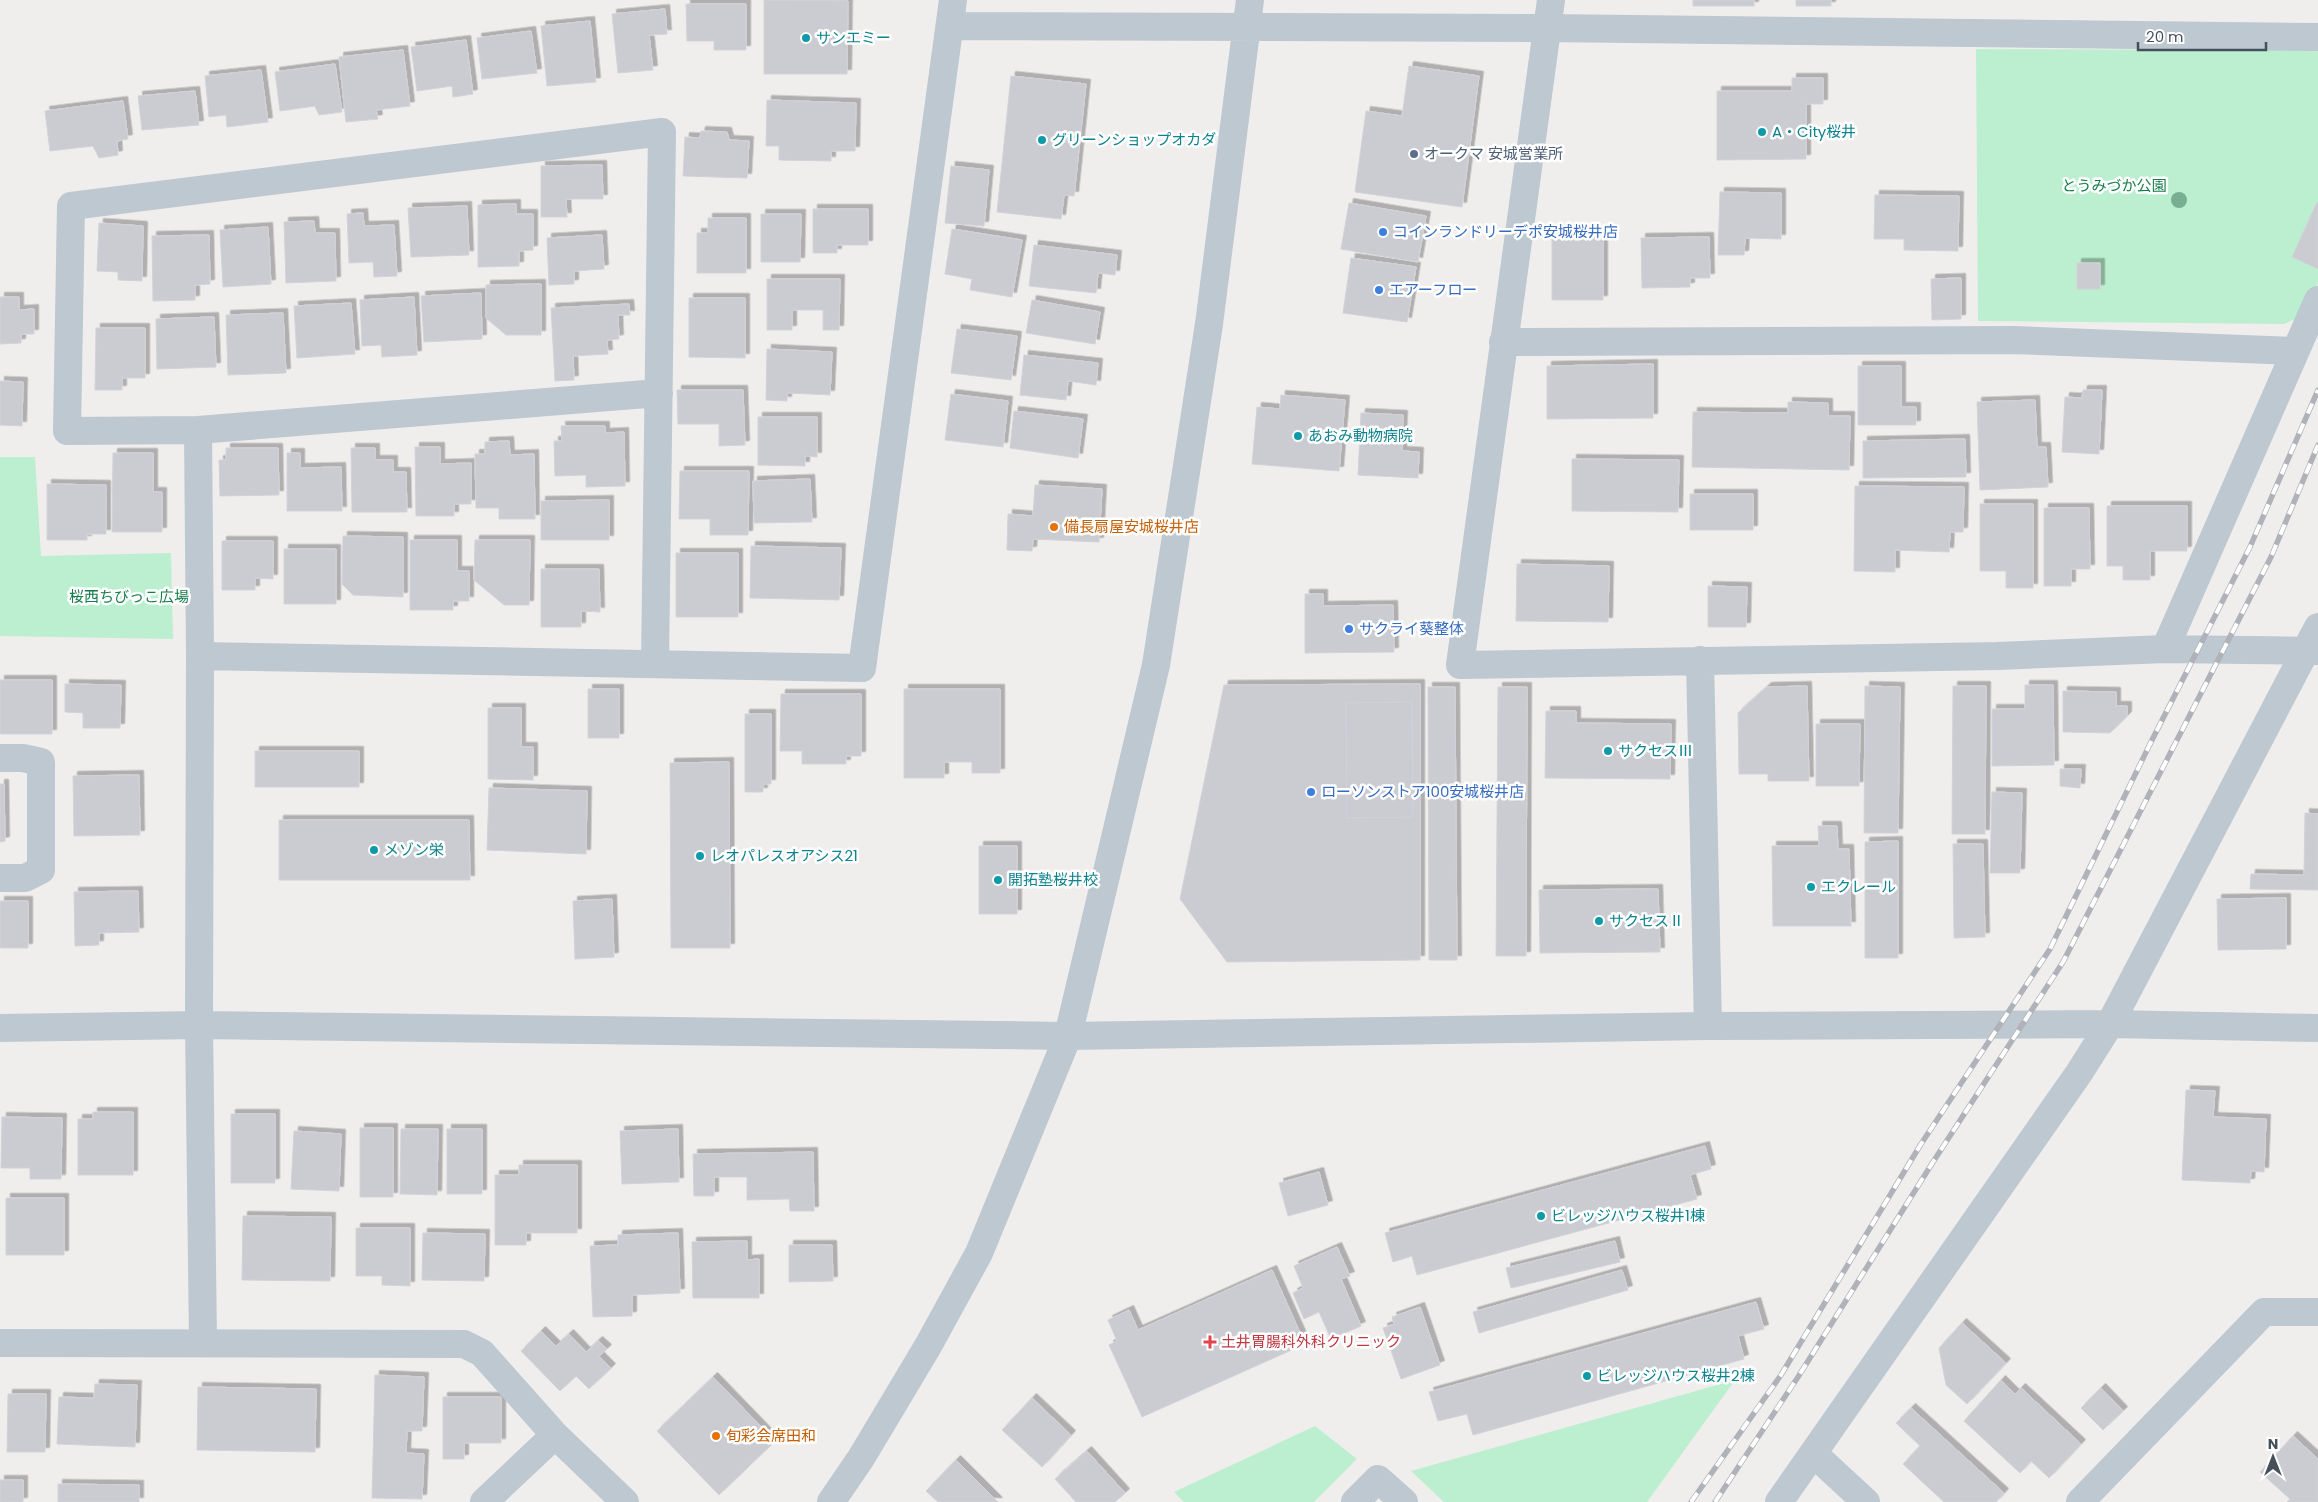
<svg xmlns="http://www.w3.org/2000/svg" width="2318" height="1502" viewBox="0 0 2318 1502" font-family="Poppins,'Noto Sans JP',sans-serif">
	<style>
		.green { fill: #bbefcf }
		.building { fill: #caccd2; stroke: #d1d3d9; filter: url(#shadow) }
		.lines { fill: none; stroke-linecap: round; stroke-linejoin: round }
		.minor { stroke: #bdc8d0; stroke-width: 28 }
		.rail-casing { stroke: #afb2b8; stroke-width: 5.5 }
		.rail { stroke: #fff; stroke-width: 4; stroke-dasharray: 11; stroke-linecap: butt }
		.tree { fill: #78af93 }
		.culture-dot { fill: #0f9aa8; stroke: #fff; stroke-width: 2 }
		.service-dot { fill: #5c6f8a; stroke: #fff; stroke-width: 2 }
		.shop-dot { fill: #3f7fe0; stroke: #fff; stroke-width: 2 }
		.food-dot { fill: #e8710a; stroke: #fff; stroke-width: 2 }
		.health-dot { fill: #e0444e; stroke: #fff; stroke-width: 2 }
		.labels { text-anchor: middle; stroke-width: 5; stroke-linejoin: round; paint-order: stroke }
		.culture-label { font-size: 15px; fill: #0d838f; stroke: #fff; text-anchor: start }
		.service-label { font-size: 15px; fill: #4e5e75; stroke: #fff; text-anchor: start }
		.park-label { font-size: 15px; fill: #167c4a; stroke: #fff }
		.shop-label { font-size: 15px; fill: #366cbe; stroke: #fff; text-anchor: start }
		.food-label { font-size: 15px; fill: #c56008; stroke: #fff; text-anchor: start }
		.health-label { font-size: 15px; fill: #be3a42; stroke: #fff; text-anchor: start }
	</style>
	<defs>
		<filter id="shadow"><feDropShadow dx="4.5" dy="-4.5" stdDeviation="0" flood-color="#0004"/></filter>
	</defs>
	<rect width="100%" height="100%" fill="#f0eded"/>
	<path class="green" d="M1976,49L2318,50V283L2304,315L2284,324L1978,321Z
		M0,457H35L41,556L171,553L173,639L0,636Z
		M1735,1380L1647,1502H1444L1411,1471Z
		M1315,1426L1357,1459L1314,1502H1184L1174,1492Z"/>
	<path class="building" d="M764,0L848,1L847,74H764Z
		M1693,0H1754V6H1693Z
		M1796,0H1831V6H1796Z
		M686,4H746V50H714V41H687Z
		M665,9L667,34L649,35L653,70L618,73L612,14Z
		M590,21L596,82L547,86L541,26Z
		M531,31L537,73L482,79L477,38Z
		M466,40L473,94L453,97L452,86L417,91L411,47Z
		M403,50L410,106L376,110L378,119L346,122L339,57Z
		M335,64L342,112L319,115L315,106L280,111L275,72Z
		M1409,66L1479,76L1462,207L1355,192L1366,111L1402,116Z
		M261,70L268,122L227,127L226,115L209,117L205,76Z
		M1011,76L1086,84L1074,196L1064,195L1061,219L997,212Z
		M1792,78H1823V104H1806V159L1717,160V91H1792Z
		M195,91L199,125L142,130L138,96Z
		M767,100L856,103L855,151H831V161L779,160V146H766Z
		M123,101L128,139L117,141L118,155L99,158L93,146L50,151L45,111Z
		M701,131L727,132L729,140L749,141L747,178L683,176L685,137L700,138Z
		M602,165L603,199H566L567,217H541V166Z
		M951,166L989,170L984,226L945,223Z
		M1720,192L1781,193V239L1745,238L1744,255H1718Z
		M1875,195L1959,196L1958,251L1904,250V239H1874Z
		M2317,202L2318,203V269L2292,257Z
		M1349,203L1426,216L1418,262L1341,249Z
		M516,204V214H533V250L519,251V266L478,267V205Z
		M467,206L469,255L411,257L408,208Z
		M813,209H868V245H837V253H813Z
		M363,213L364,226L394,225L397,276L374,277L373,262L349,263L347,214Z
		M761,214H801L800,262H761Z
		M708,218H746V273H697V233H708Z
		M314,221L315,233H335L336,281L286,283L284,222Z
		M99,223L143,226L142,281L118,280V272L97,271Z
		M268,227L271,284L223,287L220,230Z
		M952,229L1022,240L1012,297L970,290L972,279L945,274Z
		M1552,233H1603V300H1552Z
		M209,235L210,284L195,285V300L153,301L152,236Z
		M602,235L604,269L574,271V284L549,285L547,238Z
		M1709,237L1710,278H1690V287L1642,288L1641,238Z
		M1034,245L1117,255L1115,275L1098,273L1096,293L1029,286Z
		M1351,258L1416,267L1407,322L1343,313Z
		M2077,263H2100V289H2077Z
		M1961,278V319L1932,320L1931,279Z
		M767,279H840L839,330H823V310H792V330H767Z
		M541,284V335H506L486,318V285Z
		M481,293L482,339L424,342L421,296Z
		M0,297H19V310L34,309V334H21V343L0,344Z
		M414,297L417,355L382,357L381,345L362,346L360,300Z
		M689,298H745V358L689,357Z
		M1032,300L1100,312L1095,344L1026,333Z
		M351,303L355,354L297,358L294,306Z
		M629,304L630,315H618L619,339L607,340L608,354L573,356L574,380L555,381L551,308Z
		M283,313L286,373L228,375L226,315Z
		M214,317L216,367L157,369L156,319Z
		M96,328H145V378H122V390H95Z
		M957,329L1017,336L1011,380L951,373Z
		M767,349L832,352L830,395L787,393V401L766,400Z
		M1024,355L1098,363L1096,385L1068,381L1066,400L1020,395Z
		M1653,364V418L1547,419V366Z
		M1858,366H1901V407H1916V425H1858Z
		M0,381L23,382L22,426L0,425Z
		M677,390H743L745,445L719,446V424H678Z
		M2083,390H2102L2099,454L2062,452L2065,397L2082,398Z
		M951,394L1008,401L1003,447L945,440Z
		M1281,395L1345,400L1339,471L1252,464L1257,407L1280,409Z
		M2035,400L2037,447H2046L2048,487L1980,490L1977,402Z
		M1788,402L1828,403V416H1850L1849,470L1692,467L1693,412L1788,413Z
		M1014,411L1083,419L1078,458L1010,448Z
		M1361,413L1403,415L1402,451L1419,452L1418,478L1358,475Z
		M758,417H817V457L805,456V466L758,465Z
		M561,426H605V433L624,432L625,486L586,487V475L555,476L554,441H562Z
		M1965,439L1966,477L1863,478V441Z
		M509,441L510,455L534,454L535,519H499V508H476L475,454H485V442Z
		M415,447H440V464L471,463V504H454V516H416Z
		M226,448H278L279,495L220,496L219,460H226Z
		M351,448H375V460H393V472H406L407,512H352Z
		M113,453H153V492H162V532H112Z
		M287,453H300V468L341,467L342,511H287Z
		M1572,459L1679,460L1678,512L1572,511Z
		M680,471H749L748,535H710V519H679Z
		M810,479L812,522L754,523L753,481Z
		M47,484L106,485V534H87V540H47Z
		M1035,485L1102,489L1099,542L1033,539L1032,551L1007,550L1008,514L1033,516Z
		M1855,486L1964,487L1963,532H1950L1949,552L1895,550V572L1854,571Z
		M1690,494H1753V530H1690Z
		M609,500V540H541V501Z
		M1980,504H2033V588H2006V571H1980Z
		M2107,506H2187V551H2150V580H2123V566H2107Z
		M2044,508H2089L2090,569H2071V586H2044Z
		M343,536L403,537V597L353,595L342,584Z
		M410,540H457V571H469V601H453V610H410Z
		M475,540H530L529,605H504L474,580Z
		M222,541H273V579L255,578V590H222Z
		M751,546L841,548L839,600L750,598Z
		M284,549H336V604H284Z
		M676,553H738V617H676Z
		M1517,564L1609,566L1608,622L1516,621Z
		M541,569H599L600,612L581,611V627H541Z
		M1708,586L1747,587L1746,627H1708Z
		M1305,594H1323V606L1393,605L1394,652L1305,653Z
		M0,680H52V734H0Z
		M65,684L121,685L120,728H83V713L65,712Z
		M1420,684V960L1227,962L1180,899L1224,685Z
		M2025,685H2053L2054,765L1992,766V709H2025Z
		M1807,686L1809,781H1768V774H1739L1738,713L1767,687Z
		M1865,686L1900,687L1898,833H1864Z
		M1953,686H1986L1985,834H1952Z
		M1428,687H1455L1457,960H1429Z
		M1498,687H1527L1526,956H1496Z
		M588,689H619V738H588Z
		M904,689H1000V773H972V762H944V778H904Z
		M2063,691L2116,692V706H2127V716L2110,733L2063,732Z
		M781,694H861V756H846V764H802V751H780Z
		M1412,702L1413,817L1347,818L1346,703Z
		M488,708H521V747H533V780L488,779Z
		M1546,711H1576V723L1671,724L1670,779L1545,778Z
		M745,714H771V784H763V792H745Z
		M1816,724H1860L1859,786H1816Z
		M255,751H359V787H255Z
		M729,762L730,948H671L670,763Z
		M2060,769H2081L2080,788L2060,786Z
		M139,775L140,835L74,836L73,776Z
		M0,784H4L5,841L0,842Z
		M489,788L587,791L586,854L487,850Z
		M1992,792L2022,793L2020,873H1990Z
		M2305,813L2318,814V890L2250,889L2251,874L2304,875Z
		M279,820H469L470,880H279Z
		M1818,826H1837L1838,849H1849L1851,926H1773L1772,846H1819Z
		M1898,841V958H1865V842Z
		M1953,844H1983L1985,937L1954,938Z
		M979,846H1017V914H979Z
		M1658,889L1660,952L1540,953L1539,890Z
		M138,891L139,932L99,933V945L75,946L74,892Z
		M2286,898V949L2218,950L2217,899Z
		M612,899L614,957L575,959L573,901Z
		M0,901H28V948H0Z
		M2186,1090L2215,1091L2213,1117L2266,1119L2264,1172L2251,1171L2250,1183L2182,1180Z
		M93,1112H133V1175H78V1119H93Z
		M231,1114H275V1183H231Z
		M2,1117L62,1118L61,1179H30V1168H1Z
		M360,1128H393V1197H360Z
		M401,1129H438L437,1195L400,1194Z
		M447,1129H482V1194H447Z
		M678,1129L679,1182L622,1184L620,1131Z
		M294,1131L341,1134L339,1191L291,1189Z
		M1705,1146L1711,1169L1690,1175L1697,1199L1417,1275L1412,1256L1393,1262L1385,1233Z
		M813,1152L814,1211H790L789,1199L747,1200V1177H714V1196H694L693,1154Z
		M519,1165H577V1233H526V1245H495V1175H519Z
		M1319,1172L1328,1205L1288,1216L1279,1183Z
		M6,1198H64V1255H6Z
		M243,1216L331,1217L330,1281L242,1280Z
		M356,1228H410V1286L382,1285V1276H356Z
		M423,1233L485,1234L484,1281L422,1280Z
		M678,1233L680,1293L632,1295V1316L593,1317L590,1246L618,1245V1235Z
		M747,1241V1260L759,1259V1298H693L692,1242Z
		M1615,1241L1620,1262L1511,1288L1506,1268Z
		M789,1245H832L833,1281L789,1282Z
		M1337,1247L1350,1276L1341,1279L1361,1326L1331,1339L1319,1312L1304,1319L1293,1293L1303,1288L1294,1266Z
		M1272,1270L1305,1344L1142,1417L1109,1345L1117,1341L1108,1320L1129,1310L1138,1330Z
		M1622,1270L1628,1290L1479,1333L1473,1312Z
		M1756,1302L1764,1329L1738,1336L1744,1359L1473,1435L1467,1414L1438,1421L1429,1392Z
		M1420,1307L1440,1365L1401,1379L1383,1328L1394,1324L1392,1317Z
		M1962,1323L2006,1363L1967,1404L1946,1385L1939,1348Z
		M541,1331L556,1346L569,1334L586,1352L598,1341L607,1349L599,1356L611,1368L589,1389L576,1376L560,1391L521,1351Z
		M375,1375L424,1377L422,1431H407L406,1453L424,1454L422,1499L372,1498Z
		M713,1377L775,1441L719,1495L657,1431Z
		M2001,1380L2015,1394L2021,1388L2081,1444L2049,1478L2031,1461L2020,1473L1964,1421Z
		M95,1384L137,1385L135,1447L57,1444L59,1397L94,1398Z
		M198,1387L316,1389L315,1452L197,1450Z
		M2101,1388L2123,1411L2103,1430L2081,1408Z
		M8,1394H46L45,1452H7Z
		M443,1397H501V1443H464V1459H443Z
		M1032,1398L1071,1435L1042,1467L1002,1430Z
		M1911,1408L2004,1493L1996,1502H1944L1903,1464L1920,1446L1896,1423Z
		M2293,1436L2318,1459V1502H2287L2290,1499L2260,1472Z
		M1087,1451L1125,1493L1115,1502H1076L1055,1479Z
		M956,1460L998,1502H938L926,1491Z
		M0,1480H23V1502H0Z
		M58,1484L139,1485V1502H58Z"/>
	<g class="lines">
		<path class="minor" d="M1551,0L1460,665L1997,656L2165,649L2318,300
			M950,26L1547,28L2318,37
			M1503,342L2015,340L2295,351
			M198,430L200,656L199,1025L203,1342
			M2165,649L2318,651
			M200,656L862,668L953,0
			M1700,660L1708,1026
			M655,664L662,132L71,206L67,431L198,430L659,393
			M0,758H23L41,762V870L25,878H0
			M0,1028L199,1025L1068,1036L1708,1026L2110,1024L2318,1028
			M0,1343L464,1344L482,1353L555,1435L625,1502
			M1814,1454L1866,1502
			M484,1502L555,1435
			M831,1502L861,1458L928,1346L979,1253L1068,1036L1156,665L1209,324L1250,0
			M1355,1502L1378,1479L1404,1502
			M1779,1502L2079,1073L2110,1024L2318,627
			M2080,1502L2264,1312H2318"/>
		<g class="rail-casing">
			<path id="rail" d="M1691,1502L1781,1375L1921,1144L2050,949L2151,742L2250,547L2318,390
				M1715,1502L1798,1377L1933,1162L2063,962L2271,557L2318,445"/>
		</g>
		<use href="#rail" class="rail"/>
	</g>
	<circle class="tree" cx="2179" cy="200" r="8"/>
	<g class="culture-dot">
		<circle cx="806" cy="38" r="5"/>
		<circle cx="1762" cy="132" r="5"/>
		<circle cx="1042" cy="140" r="5"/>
		<circle cx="1298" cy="436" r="5"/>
		<circle cx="1608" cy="751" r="5"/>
		<circle cx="374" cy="850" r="5"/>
		<circle cx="700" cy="856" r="5"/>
		<circle cx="998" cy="880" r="5"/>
		<circle cx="1811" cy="887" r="5"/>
		<circle cx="1599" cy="921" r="5"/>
		<circle cx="1541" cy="1216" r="5"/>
		<circle cx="1587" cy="1376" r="5"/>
	</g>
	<circle class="service-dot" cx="1414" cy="154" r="5"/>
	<g class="shop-dot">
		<circle cx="1383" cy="232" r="5"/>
		<circle cx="1379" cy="290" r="5"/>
		<circle cx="1349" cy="629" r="5"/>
		<circle cx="1311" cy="792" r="5"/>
	</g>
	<g class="food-dot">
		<circle cx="1054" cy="527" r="5"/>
		<circle cx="716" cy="1436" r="5"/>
	</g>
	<path class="health-dot" d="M1207.5 1334.5h5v5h5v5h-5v5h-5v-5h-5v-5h5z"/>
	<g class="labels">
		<g class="culture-label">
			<text x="816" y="43">サンエミー</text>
			<text x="1772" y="137">A・City桜井</text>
			<text x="1052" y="145">グリーンショップオカダ</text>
			<text x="1308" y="441">あおみ動物病院</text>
			<text x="1618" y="756">サクセスⅢ</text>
			<text x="384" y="855">メゾン栄</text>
			<text x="710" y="861">レオパレスオアシス21</text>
			<text x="1008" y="885">開拓塾桜井校</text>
			<text x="1821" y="892">エクレール</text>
			<text x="1609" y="926">サクセスⅡ</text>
			<text x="1551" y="1221">ビレッジハウス桜井1棟</text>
			<text x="1597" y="1381">ビレッジハウス桜井2棟</text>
		</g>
		<g class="service-label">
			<text x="1424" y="159">オークマ 安城営業所</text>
		</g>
		<g class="park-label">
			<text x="2114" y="191">とうみづか公園</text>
			<text x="129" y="602">桜西ちびっこ広場</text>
		</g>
		<g class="shop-label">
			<text x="1393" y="237">コインランドリーデポ安城桜井店</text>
			<text x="1389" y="295">エアーフロー</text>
			<text x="1359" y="634">サクライ葵整体</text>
			<text x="1321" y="797">ローソンストア100安城桜井店</text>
		</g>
		<g class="food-label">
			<text x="1064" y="532">備長扇屋安城桜井店</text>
			<text x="726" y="1441">旬彩会席田和</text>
		</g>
		<g class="health-label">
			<text x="1221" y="1347">土井胃腸科外科クリニック</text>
		</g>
	</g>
	<g transform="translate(2273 1457)" stroke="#ffffff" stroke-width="4" paint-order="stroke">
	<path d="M0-4L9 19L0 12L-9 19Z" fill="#45505b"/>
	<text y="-8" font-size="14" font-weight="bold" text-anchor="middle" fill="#45505b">N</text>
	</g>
	<path d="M2138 42v8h128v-8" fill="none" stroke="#45505b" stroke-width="2.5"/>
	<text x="2146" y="42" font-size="15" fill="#45505b" stroke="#ffffff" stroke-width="4" paint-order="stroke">20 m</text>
</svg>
